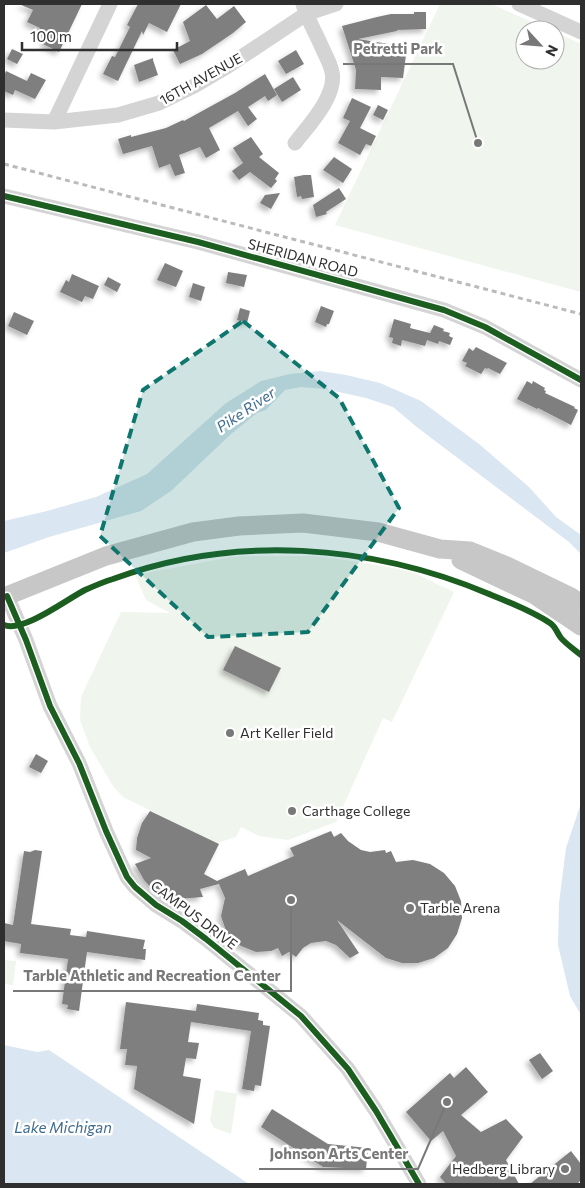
<svg xmlns="http://www.w3.org/2000/svg" width="585" height="1188" viewBox="0 0 585 1188" font-family="Commissioner,sans-serif">
	<style>
		.green { fill: #f0f5ed }
		.water { fill: #dae6f1 }
		.building { fill: #7f7f7f; filter: url(#shadow) }
		.lines { fill: none; stroke-linecap: round; stroke-linejoin: round }
		.minor { stroke: #d4d4d4; stroke-width: 15 }
		.major { stroke: #c7c7c7; stroke-width: 19 }
		.rail { stroke: #bbb; stroke-width: 3; stroke-dasharray: 5 4; stroke-linecap: butt }
		.cycleway-casing { stroke: #fff; stroke-width: 9 }
		.cycleway { stroke: #1b5e20; stroke-width: 6 }
		.marked { fill: #0f766e; fill-opacity: 0.2; stroke: #0f766e; stroke-width: 4; stroke-dasharray: 10 6; stroke-linejoin: round }
		.poi-dot { fill: #787878; stroke: #fff; stroke-width: 2 }
		.labels { text-anchor: middle; stroke-width: 5; stroke-linejoin: round; paint-order: stroke }
		.street-label { font-size: 14px; fill: #2f2f2f; stroke: #fff }
		.poi-label { font-size: 14px; fill: #2f2f2f; stroke: #fff; text-anchor: start }
		.water-label { font-size: 15px; font-style: italic; fill: #3e6b90; stroke: #fff }
		.leader { fill: none; stroke: #787878; stroke-width: 2 }
		.callout-dot { fill: #787878; stroke: #fff; stroke-width: 2 }
		.callout-label { font-size: 15px; text-anchor: middle; font-weight: bold; fill: #787878; stroke: #fff; stroke-width: 5; stroke-linejoin: round; paint-order: stroke }
	</style>
	<defs>
		<filter id="shadow"><feDropShadow dx="-3.5" dy="3.5" stdDeviation="2.5" flood-color="#0004"/></filter>
	</defs>
	<rect width="100%" height="100%" fill="#fff"/>
	<path class="green" d="M440,4H491L550,30H525V60H555V32L581,44V292L335,225Z
		M237,556H320L408,570L454,592L392,722L383,718L336,822L288,840L259,836L241,827L236,837L217,843L123,797L113,786L90,747L80,720L81,697L121,612L170,613L146,600L135,575Z
		M4,960L16,961L13,985L4,984Z
		M215,1090L237,1094L231,1134L214,1128L210,1120Z"/>
	<path class="water" d="M320,371L346,375L380,383L421,401L479,444L529,487L556,517L581,535V554L569,542L418,428L393,407L366,398L325,389L301,387L285,390L266,410L257,413L231,434L171,491L141,511L49,537L4,553V521L47,511L96,497L147,474L226,403L261,381L290,374Z
		M581,803V1015L570,996L558,945L559,903L566,848Z
		M4,1045L37,1052L49,1050L249,1184H4Z"/>
	<path class="building" d="M19,4H82L59,52L43,44L48,36L38,31L40,28L27,22L33,10Z
		M138,4H181L167,32L149,23L143,35L142,31L118,81L103,74L112,56L115,57L130,27L127,25Z
		M206,5L217,19L234,6L246,22L233,33L202,54L180,64L173,50L190,41L183,22Z
		M414,12H426V29L397,30V31L358,39L407,47L403,78L381,77V90L355,89L356,70L342,26L377,17L391,14H414Z
		M12,49L23,54L17,64L7,59Z
		M296,50L304,64L286,74L278,61Z
		M153,58V60L158,75L139,82L134,65Z
		M6,71L27,81L31,73L46,80L35,99L15,90L13,95L4,91V76Z
		M265,74L277,95L268,101L265,96L248,107L257,119L248,126L238,111L209,128L220,150L206,158L200,147L179,155L185,173L175,176L170,164L159,168L152,146L123,154L118,139L131,135V137L166,128L183,120L184,121L235,93Z
		M293,77L301,90L282,102L274,89Z
		M352,98L371,107L360,128L376,136L371,146L366,144L360,155L338,143L350,121L343,118Z
		M378,105L388,110L383,120L373,115Z
		M251,137L263,154L259,157L279,173L275,179L277,181L271,188L250,172L239,180L232,171L243,163L233,148Z
		M334,157L352,169L343,183L323,170Z
		M304,175H311L314,197L302,199L301,196L297,197L294,177Z
		M339,188L346,199L326,212L327,214L316,217L313,205Z
		M280,193L271,209L260,203L265,195Z
		M165,263L183,271L176,287L157,280Z
		M228,272L247,275L244,287L226,283Z
		M72,274L99,286L93,299L85,296L82,302L60,292L66,280L69,282Z
		M108,277L121,284L117,292L104,285Z
		M193,283L205,287L201,301L189,297Z
		M321,306L334,311L329,324H327L326,327L315,322Z
		M240,308L250,311L247,323L237,320Z
		M14,312L34,321L27,335L8,326Z
		M394,319L411,324L410,328L430,333L434,325L444,329L443,331L450,333L449,336L453,338L450,345L439,341L438,344L427,340L425,346L402,340L401,346L392,343L393,338L389,337Z
		M476,347L507,363L500,374L488,368L487,369L485,368L481,374L465,366L467,363L462,361L469,348L473,351Z
		M527,381L532,384L533,381L545,388L544,390L546,391L545,393L575,407L574,408L578,410L571,425L538,408L537,409L517,399Z
		M235,646L281,668L269,692L223,670Z
		M36,754L48,761L41,773L29,767Z
		M150,811L219,844L204,874L217,881L245,869L248,876L294,856L290,848L331,831L334,837L341,833L348,841L361,850L370,852L385,850L386,853L391,851L396,862L413,860L430,864L444,873L455,886L461,901L462,918L457,934L448,948L434,958L418,963H402L386,958L337,920L359,953L350,958L336,945L326,941L311,943L303,948L296,957L289,952L282,956L278,948L271,951L256,952L241,946L231,938L225,928L221,916L225,898L219,884L200,889L203,897L178,899L164,895L153,890L144,880L135,864L151,858L136,850L137,838L142,823Z
		M35,850L42,851L31,924L71,929L70,935L86,937L87,931L145,940L143,949H146L145,960L87,952L79,1011L67,1009L68,1005L62,1004L68,959L20,953L21,944L4,941V923L13,925L24,851L30,852Z
		M126,1002L196,1011L197,1004L259,1013L258,1020L263,1021V1025L270,1026L261,1086L255,1085L254,1091L242,1089L251,1031L191,1022L188,1042L199,1043L196,1059L186,1058L183,1076L201,1079L194,1124L134,1089L137,1066L125,1065L127,1049H120Z
		M540,1053L553,1071L542,1079L529,1060Z
		M466,1067L488,1092L461,1115L481,1132L506,1119L523,1137L506,1160L519,1184H446L440,1177L456,1156L443,1131L431,1141L406,1112L450,1073L454,1078Z
		M272,1109L328,1144L368,1148L366,1169L323,1167L261,1127Z
		M571,1151L581,1164V1180L577,1184H530Z"/>
	<g class="lines">
		<path class="minor" d="M519,4L581,32
			M4,120L54,122L118,115L159,103L194,86L228,66L306,14L336,4
			M54,122L110,4
			M295,143C308,126 337,96 332,72C330,62 324,53 320,43C314,30 307,18 303,4
			M4,196L198,242L444,310L485,327L581,380
			M7,596L26,640L50,706L79,763L106,831L127,877L135,887L156,905L182,921L206,939L301,1016L348,1069L376,1111L419,1184"/>
		<path class="major" d="M461,560L535,595L581,626
			M4,597L106,556L193,532L239,526L303,523L378,532L440,549L470,551L507,566L571,597L581,604"/>
		<path class="rail" d="M4,164L581,314"/>
		<g class="cycleway-casing">
			<path id="cycleway" d="M4,196L198,242L444,310L485,327L581,380
				M7,596L26,640L50,706L79,763L106,831L127,877L135,887L156,905L182,921L206,939L301,1016L348,1069L376,1111L419,1184
				M4,625C23,633 67,599 85,590C94,586 103,582 113,579C234,534 371,544 489,594C509,602 532,611 550,623C556,627 557,633 561,638C566,644 575,650 581,655"/>
		</g>
		<use href="#cycleway" class="cycleway"/>
	</g>
	<path class="marked" d="M243,321L339,398L399,508L308,632L208,637L100,536L143,390Z"/>
	<g class="poi-dot">
		<circle cx="230" cy="733" r="5"/>
		<circle cx="292" cy="811" r="5"/>
		<circle cx="410" cy="908" r="5"/>
		<circle cx="565" cy="1169" r="5"/>
	</g>
	<g class="labels">
		<g class="street-label">
			<text transform="translate(201 79) rotate(-29)" y="5">16TH AVENUE</text>
			<text transform="translate(303 258) rotate(15)" y="5">SHERIDAN ROAD</text>
			<text transform="translate(194 915) rotate(37)" y="5">CAMPUS DRIVE</text>
		</g>
		<g class="poi-label">
			<text x="240" y="738">Art Keller Field</text>
			<text x="302" y="816">Carthage College</text>
			<text x="420" y="913">Tarble Arena</text>
			<text x="555" y="1174" text-anchor="end">Hedberg Library</text>
		</g>
		<g class="water-label">
			<text transform="translate(246 410) rotate(-34)" y="5">Pike River</text>
			<text x="63" y="1133">Lake Michigan</text>
		</g>
	</g>
	<path class="leader" d="M478 143L453 64H343M291 900L291 991H13M447 1102L418 1169H259"/>
	<g class="callout-dot">
		<circle cx="478" cy="143" r="5"/>
		<circle cx="291" cy="900" r="5"/>
		<circle cx="447" cy="1102" r="5"/>
	</g>
	<g class="callout-label">
		<text x="398" y="54">Petretti Park</text>
		<text x="152" y="981">Tarble Athletic and Recreation Center</text>
		<text x="339" y="1159">Johnson Arts Center</text>
	</g>
	<rect width="585" height="1188" fill="none" stroke="#2f2f2f" stroke-width="10"/>
	<g transform="translate(540 45) rotate(116)"><circle r="24" fill="#ffffff" stroke="#acacac"/>
	<path d="M0-4L9 19L0 12L-9 19Z" fill="#787878"/>
	<text y="-8" font-size="14" font-weight="bold" text-anchor="middle" fill="#2f2f2f">N</text>
	</g>
	<path d="M22 42v8h155v-8" fill="none" stroke="#2f2f2f" stroke-width="2.5"/>
	<text x="30" y="42" font-size="15" fill="#2f2f2f" stroke="#ffffff" stroke-width="4" paint-order="stroke">100 m</text>
</svg>
